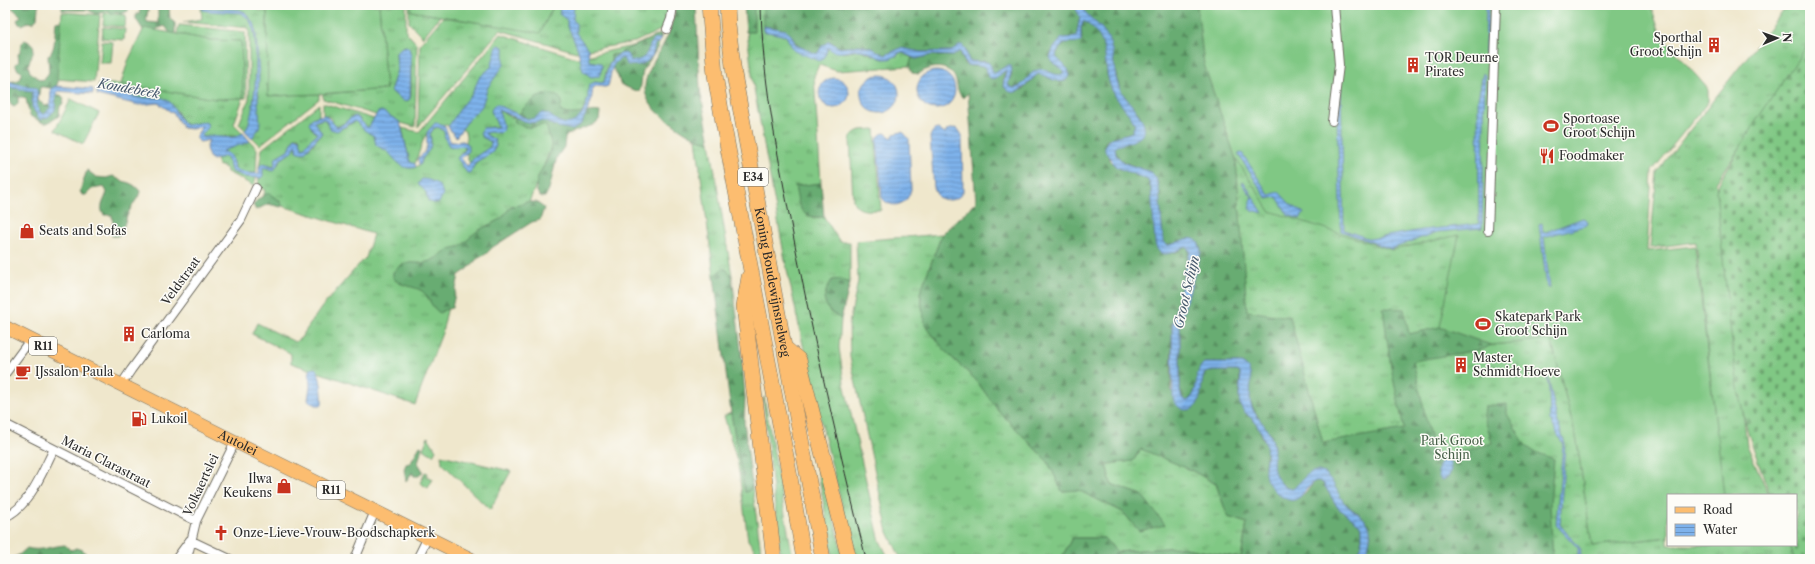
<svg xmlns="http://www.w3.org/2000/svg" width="1815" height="564" viewBox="0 0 1815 564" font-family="'Libre Caslon Text',serif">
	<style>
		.grass { fill: url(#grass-tufts); stroke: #567a58; fill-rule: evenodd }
		.forest { fill: url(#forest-firs); stroke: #4a6c4e }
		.cemetery { fill: url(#cemetery-stones); stroke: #567a58 }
		.garden { fill: #80c884; stroke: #567a58 }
		.water { fill: url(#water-rules); stroke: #546e8b }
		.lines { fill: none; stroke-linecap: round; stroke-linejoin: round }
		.street-casing { stroke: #706d63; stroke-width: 10 }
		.primary-casing { stroke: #706d63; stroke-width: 14 }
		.highway-casing { stroke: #706d63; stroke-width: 16 }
		.street { stroke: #fff; stroke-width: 8 }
		.primary { stroke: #fcbd6f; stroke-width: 13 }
		.highway { stroke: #fcbd6f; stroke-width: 15 }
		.tram { stroke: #2b2b2b; stroke-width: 1 }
		.labels { text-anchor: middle; stroke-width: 3; stroke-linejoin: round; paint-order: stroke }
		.shield { fill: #fdfcf7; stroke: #6a6a68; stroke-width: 1 }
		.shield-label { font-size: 11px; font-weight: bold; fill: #2b2b2b }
		.poi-label { font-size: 12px; fill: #2b2b2b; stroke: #fdfcf7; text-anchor: start }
		.street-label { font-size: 12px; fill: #2b2b2b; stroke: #fdfcf7 }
		.park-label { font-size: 12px; fill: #49624a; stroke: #fdfcf7 }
		.water-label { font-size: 13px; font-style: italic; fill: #485a6e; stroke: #fdfcf7 }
	</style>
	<defs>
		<pattern id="grass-tufts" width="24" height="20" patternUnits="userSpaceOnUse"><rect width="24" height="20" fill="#80c884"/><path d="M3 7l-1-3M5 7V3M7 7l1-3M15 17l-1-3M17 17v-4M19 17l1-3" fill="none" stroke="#69a36c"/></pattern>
		<pattern id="forest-firs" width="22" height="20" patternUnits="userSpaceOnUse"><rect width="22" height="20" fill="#68ac72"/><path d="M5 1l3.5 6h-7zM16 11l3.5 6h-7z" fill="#568c5e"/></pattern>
		<pattern id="cemetery-stones" width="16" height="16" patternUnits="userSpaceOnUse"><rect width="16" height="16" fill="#80c884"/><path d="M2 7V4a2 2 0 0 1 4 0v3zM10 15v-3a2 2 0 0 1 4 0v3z" fill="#69a36c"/></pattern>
		<pattern id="water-rules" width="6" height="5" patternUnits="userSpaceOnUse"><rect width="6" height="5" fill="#7eb2eb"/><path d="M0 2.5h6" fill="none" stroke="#6791bf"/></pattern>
	</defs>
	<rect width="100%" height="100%" fill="#fdfcf7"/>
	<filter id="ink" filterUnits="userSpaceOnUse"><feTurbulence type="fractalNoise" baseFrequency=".025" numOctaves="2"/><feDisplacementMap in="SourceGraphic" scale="8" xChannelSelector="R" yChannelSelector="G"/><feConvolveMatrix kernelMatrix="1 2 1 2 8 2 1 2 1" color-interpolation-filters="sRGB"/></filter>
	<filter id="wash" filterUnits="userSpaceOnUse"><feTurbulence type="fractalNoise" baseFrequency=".012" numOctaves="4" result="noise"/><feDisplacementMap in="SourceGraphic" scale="16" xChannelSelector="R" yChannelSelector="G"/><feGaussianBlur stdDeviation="0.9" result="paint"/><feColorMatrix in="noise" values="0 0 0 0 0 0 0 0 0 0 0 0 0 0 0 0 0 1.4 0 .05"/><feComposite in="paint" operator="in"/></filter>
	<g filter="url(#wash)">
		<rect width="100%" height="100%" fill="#efe7cc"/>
		<path class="grass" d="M379,5H406V32L417,44L415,127L401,123L380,111L376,115L323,99V94L386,89ZM406,46L409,48L411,56V96L408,101L395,95L391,89L397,70L396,52L402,47Z
			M409,5H412L411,11L440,16L423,37L409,23Z
			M554,5H671L665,28L635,42L576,52L500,30L418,127L420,44L443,17L540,32Z
			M744,5H1197L1204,64L1392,250L1459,234L1491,345L1551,339L1577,441L1592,546L1668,537V545H1789L1794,559H1365L1371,534L1307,475L1179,336L1115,74L991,66L792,36L763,26V31C769,33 782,34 785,35C801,45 801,59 824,58L828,48L845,53L860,50L883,59L897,56L901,52L912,58L909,66L837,71L819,65L814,76L821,183L795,187L814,218L824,217L840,242H850V283L840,279L829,311L841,319L839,348L844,383L877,529L880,541L889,559H864L863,556L855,559L809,373L785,260L753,83Z
			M1788,5H1810V44L1716,183L1747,445L1769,495H1723L1696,242L1650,248L1657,172Z
			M201,6L255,7L259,11H267L268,95L319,94V99L260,145L239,124L249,99V28L183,22L202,19Z
			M179,25L245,32L246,98H243L234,124L243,133C229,141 217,132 202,137V134L208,128L198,123L187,125L182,121L177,111L158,97L139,98L125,93L98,90L99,84L104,82L109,84H124L216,99L243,98L241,41L210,40L177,34Z
			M501,34L577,58L637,45L660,34L662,36L661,38C651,42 617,52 612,59C606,65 606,74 604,82L601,83L595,82L581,115H518L499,105L492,114L499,127H489L482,137L491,142L490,147L470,164C464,153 468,142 465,131C453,125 445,124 433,126L424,138L415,164L410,163L402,128L419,132Z
			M323,103L374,119L369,128L365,126L358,117H352C326,138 340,117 323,115Z
			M319,104V116L314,117L311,128L317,134L304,148H302L299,137H295C292,141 292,147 288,150C279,158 278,150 274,167L262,164L259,167L262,149Z
			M498,110L511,117L555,126L551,148L525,212L457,267L442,333L415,405L291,363V354L288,352L252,334L257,323L295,342L299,339H300L321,308L362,261L366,258L373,234L263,200L265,190L258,187L259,177L261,178L263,168L272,171L278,165L280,160L289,154L296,145L297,151L310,148L322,133L314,122L325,119L330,129L346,127L355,121L374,136L378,146L414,168L421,164C423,151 434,153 430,134L434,128L440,127L444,131L445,139L454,147L465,146V150L460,153C461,161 461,169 469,173L479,159L492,153L496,146L495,140L485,134L487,132L503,127Z
			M875,129L881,210C870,210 857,213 853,200L850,139C854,128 865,130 875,129Z
			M696,139L710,142L732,276L726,269L714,276Z
			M249,140L257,149L256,173H246L236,170L233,160L222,151V149L248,142Z
			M221,156C230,156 229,164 231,171L245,177H256L254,186L227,172L226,168L218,165L216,159Z
			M942,234L920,293L925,325L947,353L976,380L997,409L1048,462L1062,491L1078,490L1123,512L1139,531L1142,495L1111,484L1106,464L1133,461L1141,448L1191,470L1216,484L1228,517L1247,523L1241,558L1179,547L1117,552L1104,538H1072L1061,559H901L888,532L850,357L849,324L858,281L856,241Z
			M764,397L793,559H781L763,400Z
			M731,413L745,492L750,490L752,485L762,559H757L755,550L748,540L738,464L724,416Z
			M811,429L844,559H833Z
			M428,437L436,450L433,455L423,449Z
			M441,455L511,471L490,510L442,463Z
			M425,472L428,473L426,476L433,479L428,488L420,483Z"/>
		<path class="forest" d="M9,5H40L38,7L37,19L32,23L28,22L22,25L19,24L17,20L21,16Z
			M62,5H81L87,7L90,5H130L128,11L121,14L115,12L112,14L108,11L96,14L88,10H62Z
			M147,5C150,12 145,16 147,22L158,23V8L156,5H166L169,8L170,19L175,23V34L170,33L165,26L157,29L152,34L145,33L136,19V14H139L140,9Z
			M676,5H696L700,90L710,142C693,139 683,131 669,121C625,91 652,70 668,35C672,25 674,15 676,5Z
			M744,5H754V32H746Z
			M763,5H1197L1204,64L1236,159L1247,311L1290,317L1323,443L1404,429L1391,368L1383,308L1404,309L1409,334L1440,327L1491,345L1484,349L1413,361L1435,459L1492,443L1484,416L1485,406L1507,404V414L1526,446L1533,451L1554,459L1550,505L1553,559H1365L1371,534L1358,513L1349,507L1342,500L1325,474L1318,471L1313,472L1293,489H1288L1281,484L1275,476L1272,467L1274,445L1251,404L1245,365L1241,363H1204L1193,395L1187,401L1182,398L1180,392V324L1201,252L1200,246L1180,240L1172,245H1166L1163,239L1158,183C1149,164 1128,170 1116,155L1115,147L1143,122L1121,91L1098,25L1085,12L1080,17L1076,37L1062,38L1051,54L1063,70V74L1059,75L1034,72C1027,78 1020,91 1010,87L1008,84L1012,73L1004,67L996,74H993L985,61L972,62L969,61L965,48L957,47L952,51L921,52L901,48L885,55L872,48L859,45L840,48L831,42L822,46L817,54L796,45L792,36L786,30L763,26Z
			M60,21L64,24L58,82L55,89L44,87H40L38,100L45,106L52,104L53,95H61L64,98L63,104L60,106L59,116C42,127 47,124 30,116L26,99L24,97H18V104L14,107L11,105L5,91V82L16,81L20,79L22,72L18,70L15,64L19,62L18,54L20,52L21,43L24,40C42,45 30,55 28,66L30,72L40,80L45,79L49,72L48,56C57,49 54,32 56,22Z
			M1084,21C1089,25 1095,29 1098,33C1109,49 1103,71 1111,87C1117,100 1129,111 1135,124L1132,132L1109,139L1106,141L1109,160L1116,167L1148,180L1151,188L1156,247L1175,253L1187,247L1189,249L1172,326L1171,390L1189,410C1205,401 1198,386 1205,373L1212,371H1237L1240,373L1239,395L1242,409L1256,423L1267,447L1265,466L1268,483L1282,497L1293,500L1305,494L1315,481H1320L1323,483L1338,508L1359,524L1362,529V539L1357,559H1061L1072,538H1104L1117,552L1179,547L1241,558L1247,523L1228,517L1216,484L1191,470L1141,449L1133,461L1106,464L1111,484L1142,495L1165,525L1139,531L1123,512L1078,490L1062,491L1048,462L997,409L976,380L947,353L925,325L920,293L942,234L976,202L968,93L963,98C957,93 958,86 955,78C949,64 929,65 919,74L912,73C909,67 909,64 912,58L916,59L931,55L953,56L959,51L961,52L964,64C972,67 977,64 985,67C988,70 986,73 988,76C994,84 1002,72 1006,70L1003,79L1004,87L1007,90H1022L1038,74C1049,75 1054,84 1066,80L1070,72L1057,59L1056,54L1064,43L1082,40L1081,27Z
			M660,34C664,41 650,60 645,67C640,75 643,84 639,91L633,90L620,84C618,70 610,72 611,55L614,54L619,55L621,52Z
			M548,93L557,95L562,101L560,111C573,119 586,109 600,112L599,120L593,125L568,134L565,138L564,147L557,157L549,189L545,197H540C527,179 552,163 551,145C551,139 547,133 547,127L543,125C532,128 523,129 514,121C520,110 535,96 548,93Z
			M87,170L96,177L106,178L113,176C124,184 131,180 140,191C139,198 134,202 131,208C125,217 125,228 118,236H112L111,233L113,225L112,215H104C98,207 105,200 107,192L104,187L92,189L86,195H82L80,191Z
			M821,183L824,217C799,219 799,207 795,186Z
			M268,193L279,200L282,205L281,207L268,204L256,210L253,205L258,199Z
			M525,202H536L544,208L540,220L532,222L493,247L486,254L477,259L468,269L459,275L452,308L444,310L440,313C430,307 430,297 422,291C412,285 401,287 393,278V272C409,256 413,267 430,261C443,256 443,248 460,247L477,231L502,218L511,206L520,205Z
			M722,269H726L732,276L742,358L745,398L744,422L752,485L750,490L747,492H745L731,413L714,276Z
			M840,279L850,283L841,319L829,311L824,300L827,288L832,280Z
			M420,446L422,447L418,463L423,471L419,476H414L412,473L406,481L404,469L406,464L410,463Z
			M65,545L71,550L77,548L83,550L89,559H10L19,555L27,548C40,552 51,546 65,545Z"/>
		<path class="cemetery" d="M1810,41V559H1794L1789,545H1796V495H1770L1748,433L1739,395L1730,326L1716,191L1719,183L1754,124Z"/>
		<path class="garden" d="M267,5H379L386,89L319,94L268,96Z
			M412,5H554L540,33L411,11Z
			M1197,5H1650L1661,35L1708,89V102L1652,171L1647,251L1695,246L1724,495H1668V537L1592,546L1577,441L1551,339L1491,345L1440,327L1459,235L1392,250L1270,211L1236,159L1204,64Z
			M62,12L100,15L94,82L57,79Z
			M104,13L126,15L125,27L103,25Z
			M103,27L125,29L124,40L102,38Z
			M144,28L210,40L241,41L243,98L216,99L121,84L128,61Z
			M102,41L113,42L111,63H100Z
			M71,99L99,113L83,144L55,130Z"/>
		<path class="water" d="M561,5H574L573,19L576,24V33L588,49L589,61L600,63L602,66L600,76L591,77L583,71L578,50L567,24V20L559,14Z
			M1074,5H1081C1087,19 1102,24 1108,38C1116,54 1112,75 1121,91C1127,101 1148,121 1144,132C1140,141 1125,143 1117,146L1115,147L1116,155L1124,163L1151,172L1156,178L1159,189L1163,239L1166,245C1176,247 1198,225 1201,252L1180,324V392L1182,398L1187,401C1201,394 1192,372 1204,363H1241C1258,370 1247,392 1251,405C1254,416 1268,426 1272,439C1278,455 1267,467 1280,482C1283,486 1287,489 1293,489C1300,483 1307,471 1317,471C1331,472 1336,491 1343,501C1350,511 1364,514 1369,526C1373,536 1367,549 1365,559H1357L1362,539V528L1359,524L1338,508L1323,483L1320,481H1315C1300,493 1298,511 1276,492C1271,487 1266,482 1265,474C1264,465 1268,456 1266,447C1265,439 1260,429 1255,422C1250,416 1242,412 1240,404C1237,394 1242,383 1240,373L1237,371H1212L1205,373C1199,383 1205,409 1187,410C1180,410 1176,405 1173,399L1172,326L1190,251L1187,247C1176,249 1160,264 1155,243L1151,188L1148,180L1116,167L1105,151C1103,135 1121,137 1132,132L1135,124C1129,112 1118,103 1112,90C1100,63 1114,42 1084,21L1081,27V42L1064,43L1057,52L1056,57L1068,69L1070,76C1060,89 1049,75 1038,74C1028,81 1015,104 1003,85L1006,70C1002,72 994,84 988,76C986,73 988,70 985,67L966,65L960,51L953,56L931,55L916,59L901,52C896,55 893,59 887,59C878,60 871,51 861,50C850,49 838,57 828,48L824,58L820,61L794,51L786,36L763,31V26L786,30L792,36L796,45L817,54L822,46L829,41L840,48L859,45L872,48L885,55L901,48L921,52L952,51L959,45H962L965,48L969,61L988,62L991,66L993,74L1008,65L1011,66L1012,70L1008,84L1010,87C1021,92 1026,76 1035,71C1046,65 1053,78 1063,74V70L1053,63L1050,58L1053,49L1062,38L1076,37L1080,17Z
			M1486,5H1489L1487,53H1485Z
			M202,8L240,10L245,12L251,20L255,25L256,34L259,76L258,102L260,123L259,128L252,138L245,131C256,117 260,38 251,23C249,19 244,14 240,13L207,11L203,10Z
			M661,38L659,43L655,44C654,48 654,52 652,56C647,64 635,68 626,64L623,58C609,63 612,75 608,86L605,87L596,86L593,88L591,102L582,123L573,130L558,127L543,121L529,123L498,110L503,123V130L500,133L489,132L485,134L495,140L496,146L492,153L476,162L470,173H467L457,158L465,150V146L454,147L449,146L445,139L444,131L438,127L434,128L430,134C434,155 423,151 421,164L419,165L418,158L424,153L427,146V132L435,123C449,123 445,133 451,142L463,141L468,144V152L461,158L467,166L475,157L490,147L491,142L482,137L480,133L483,128L498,127L491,111L493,106L496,104L528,119C536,120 539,112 544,113C551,114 554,120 560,122C575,128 584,114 587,101C589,96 587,90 589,85L595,82L601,83L604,82C608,69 608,56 624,53L627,54L631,61C649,60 645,52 653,40Z
			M500,45L504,48V65L488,87L482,106L470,118L456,137L448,127L465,101L471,96L479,78L491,67L497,46Z
			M406,46L409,48L411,56L410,99L405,102L392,92L391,89L397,70L396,53L402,47Z
			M917 90a19 19 0 1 1 38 0a19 19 0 1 1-38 0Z
			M1483,73L1485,75L1482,228L1437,232L1391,249L1341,231L1337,119L1341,88L1344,230L1370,239L1422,230L1479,224L1478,99Z
			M861 94a19 19 0 1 1 38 0a19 19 0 1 1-38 0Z
			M819 93a15 15 0 1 1 30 0a15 15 0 1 1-30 0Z
			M5,81L36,88C41,97 32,107 44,115L50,108L51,89L55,86L93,89V94L58,91L56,95L55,110L48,117L40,120L32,107V91L5,87Z
			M97,90L125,93L139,98H163L170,102L182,121L186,125L204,122L207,123L208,128L202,134V137C219,132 228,143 243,133L249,140V142L222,151C234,154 231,161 236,170L246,173L259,174V167L262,164L274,167L276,157L289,149L295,137L300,139L302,148H304L311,139L317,134L309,124C310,116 319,116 325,115L337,127C344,126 348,117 356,116L368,128L378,112L382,111L400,122L410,162L415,164L416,167C403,172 396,160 388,152C385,149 380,148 376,145L374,136L364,130L355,121L337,131L330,129L326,120L322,119L314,122L322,133L304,153L298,152L296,145L293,151L280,160L274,171L263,168V176L261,178L245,177L231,171C226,152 229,156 213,160L209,157L206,148L209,140L200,142L196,139L197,135L202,126L192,129L183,128L174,114L158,103L139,105L97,95Z
			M954,128L958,129L962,135L963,192C957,201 948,202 938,197L934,188L930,137C932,132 933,130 938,129L945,134L947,130Z
			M901,132L904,133L909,139L911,189C909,204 892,211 882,198L877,141C878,136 880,134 885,133L892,138L894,134Z
			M1242,153L1269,195L1279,192L1290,204L1304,213L1300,219L1288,215L1277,197L1267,199L1238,154Z
			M422,179C431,179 441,184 443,194L439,203H433L428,201L426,192L418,184Z
			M1244,182L1263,213L1249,209L1252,197L1242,183Z
			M1583,218L1587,220L1588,224L1584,226L1544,237L1550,288H1547L1539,224L1542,223L1543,233Z
			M315,368C321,372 323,397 322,405H316L308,400L310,386L309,373L311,369Z
			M1546,372L1547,373L1557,419L1565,444L1560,525L1580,548L1581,556H1578V548L1556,525L1563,445L1550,420L1549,389Z
			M1445,459L1449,461C1453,469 1451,479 1441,480C1436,474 1438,467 1441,460Z"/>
	</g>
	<g filter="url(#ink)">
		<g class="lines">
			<g class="street-casing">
				<path id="street" d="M667,29L671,19L673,5
					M1332,121L1339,65L1334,5
					M1488,231L1496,5
					M5,374L30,340
					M121,385L131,370L241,220L256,188
					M5,424L196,521
					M5,517C30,506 42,472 54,449
					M176,559L190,540L230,559
					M187,559L196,521L235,442
					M355,559L375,511
					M417,559L428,537"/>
			</g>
			<g class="primary-casing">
				<g id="primary">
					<path id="s1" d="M5,327L471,559"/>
				</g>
			</g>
			<g class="highway-casing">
				<g id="highway">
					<path d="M709,5L715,75L723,122L789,472L804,559"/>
					<path id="s2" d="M727,5L728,25L734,74L823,559"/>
					<path d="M749,277L744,306L774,559"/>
					<path d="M785,348L799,360L849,559"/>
				</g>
			</g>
			<use href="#street" class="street"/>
			<use href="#primary" class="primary"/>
			<use href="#highway" class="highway"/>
			<path class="tram" d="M761,5C762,76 776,145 789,214C811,330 838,445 866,559"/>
		</g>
	</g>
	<defs>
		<g id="building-bare" transform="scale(1.2)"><path d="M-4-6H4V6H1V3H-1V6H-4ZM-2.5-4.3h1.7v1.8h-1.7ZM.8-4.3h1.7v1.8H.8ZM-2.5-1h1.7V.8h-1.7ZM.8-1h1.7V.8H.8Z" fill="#c8321e" stroke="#fdfcf7" stroke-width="2.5" paint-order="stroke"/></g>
		<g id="stadium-bare" transform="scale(1.2)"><path d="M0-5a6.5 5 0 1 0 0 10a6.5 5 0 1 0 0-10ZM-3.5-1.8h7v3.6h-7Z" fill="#c8321e" stroke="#fdfcf7" stroke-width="2.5" paint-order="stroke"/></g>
		<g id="restaurant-bare" transform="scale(1.2)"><path d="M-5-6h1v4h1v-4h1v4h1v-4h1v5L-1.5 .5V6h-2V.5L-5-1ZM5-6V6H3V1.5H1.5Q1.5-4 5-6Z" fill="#c8321e" stroke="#fdfcf7" stroke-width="2.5" paint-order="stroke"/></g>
		<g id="shop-bare" transform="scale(1.2)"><path d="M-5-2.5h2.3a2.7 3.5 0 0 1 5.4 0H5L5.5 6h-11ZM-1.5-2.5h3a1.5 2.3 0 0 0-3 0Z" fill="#c8321e" stroke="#fdfcf7" stroke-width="2.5" paint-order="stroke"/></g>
		<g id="cafe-bare" transform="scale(1.2)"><path d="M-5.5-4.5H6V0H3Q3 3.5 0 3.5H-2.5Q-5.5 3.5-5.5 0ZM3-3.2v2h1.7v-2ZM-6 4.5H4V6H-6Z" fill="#c8321e" stroke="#fdfcf7" stroke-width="2.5" paint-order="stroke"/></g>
		<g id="fuel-bare" transform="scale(1.2)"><path d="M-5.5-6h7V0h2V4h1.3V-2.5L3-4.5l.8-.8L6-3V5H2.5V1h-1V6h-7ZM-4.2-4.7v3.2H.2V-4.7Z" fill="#c8321e" stroke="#fdfcf7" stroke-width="2.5" paint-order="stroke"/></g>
		<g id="church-bare" transform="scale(1.2)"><path d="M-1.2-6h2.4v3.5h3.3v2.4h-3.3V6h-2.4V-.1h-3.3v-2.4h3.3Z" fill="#c8321e" stroke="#fdfcf7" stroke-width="2.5" paint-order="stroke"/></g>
	</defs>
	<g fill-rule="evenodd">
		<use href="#building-bare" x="1714" y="45"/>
		<use href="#building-bare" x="1413" y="65"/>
		<use href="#stadium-bare" x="1551" y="126"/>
		<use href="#restaurant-bare" x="1547" y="156"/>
		<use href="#shop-bare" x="27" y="231"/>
		<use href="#stadium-bare" x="1483" y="324"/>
		<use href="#building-bare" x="129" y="334"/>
		<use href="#building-bare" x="1461" y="365"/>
		<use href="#cafe-bare" x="23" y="372"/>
		<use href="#fuel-bare" x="139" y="419"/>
		<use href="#shop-bare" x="284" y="486"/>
		<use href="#church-bare" x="221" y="533"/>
	</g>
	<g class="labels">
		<g class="shield">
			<rect x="738" y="168" width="30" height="18" rx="3"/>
			<rect x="29" y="337" width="28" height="18" rx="3"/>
			<rect x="317" y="481" width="28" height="18" rx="3"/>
		</g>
		<g class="shield-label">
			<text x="753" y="181">E34</text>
			<text x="43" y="350">R11</text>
			<text x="331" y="494">R11</text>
		</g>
		<g class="poi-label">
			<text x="1702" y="42" text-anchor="end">Sporthal<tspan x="1702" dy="14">Groot Schijn</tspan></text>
			<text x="1425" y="62">TOR Deurne<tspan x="1425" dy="14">Pirates</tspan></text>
			<text x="1563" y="123">Sportoase<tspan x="1563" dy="14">Groot Schijn</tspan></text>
			<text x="1559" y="160">Foodmaker</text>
			<text x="39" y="235">Seats and Sofas</text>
			<text x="1495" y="321">Skatepark Park<tspan x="1495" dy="14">Groot Schijn</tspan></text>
			<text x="141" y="338">Carloma</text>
			<text x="1473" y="362">Master<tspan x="1473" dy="14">Schmidt Hoeve</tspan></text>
			<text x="35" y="376">IJssalon Paula</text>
			<text x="151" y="423">Lukoil</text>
			<text x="272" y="483" text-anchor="end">Ilwa<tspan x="272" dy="14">Keukens</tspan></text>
			<text x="233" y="537">Onze-Lieve-Vrouw-Boodschapkerk</text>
		</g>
		<g class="street-label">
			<text transform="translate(181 281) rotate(-54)" y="4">Veldstraat</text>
			<text dy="4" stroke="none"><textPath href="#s2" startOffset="281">Koning Boudewijnsnelweg</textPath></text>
			<text dy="4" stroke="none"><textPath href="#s1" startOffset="260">Autolei</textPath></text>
			<text transform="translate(106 462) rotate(27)" y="4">Maria Clarastraat</text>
			<text transform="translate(201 485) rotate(-65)" y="4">Volkaertslei</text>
		</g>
		<g class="park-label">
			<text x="1452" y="445">Park Groot<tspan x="1452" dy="14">Schijn</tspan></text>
		</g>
		<g class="water-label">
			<text transform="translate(129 88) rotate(10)" y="5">Koudebeek</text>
			<text transform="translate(1186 292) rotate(-77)" y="5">Groot Schijn</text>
		</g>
	</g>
	<rect width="1815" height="564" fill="none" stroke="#fdfcf7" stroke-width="20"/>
	<rect x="1667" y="494" width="130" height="52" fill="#fdfcf7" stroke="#a9a8a5"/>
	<rect x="1675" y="507" width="20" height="6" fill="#fcbd6f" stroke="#a9a8a5"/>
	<text x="1703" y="514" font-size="12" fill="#2b2b2b">Road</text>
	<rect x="1675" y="524" width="20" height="12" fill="url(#water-rules)" stroke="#a9a8a5"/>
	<text x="1703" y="534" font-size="12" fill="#2b2b2b">Water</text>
	<g transform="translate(1777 38) rotate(88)" stroke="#fdfcf7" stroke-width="3" paint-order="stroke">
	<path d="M0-3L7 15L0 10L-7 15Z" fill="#2b2b2b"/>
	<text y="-6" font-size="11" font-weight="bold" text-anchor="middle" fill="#2b2b2b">N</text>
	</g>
</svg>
